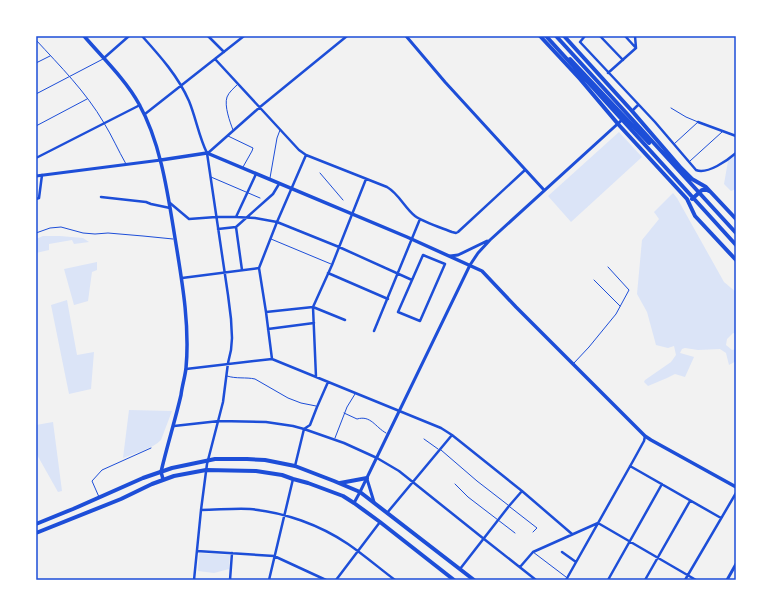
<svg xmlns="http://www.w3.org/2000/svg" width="772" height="616" viewBox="0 0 772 616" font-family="Ubuntu,sans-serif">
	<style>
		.green { fill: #dbe4f7 }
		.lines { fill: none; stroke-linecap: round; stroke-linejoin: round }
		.service { stroke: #1d4ed8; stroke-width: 1 }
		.minor { stroke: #1d4ed8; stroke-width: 2.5 }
		.tertiary { stroke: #1d4ed8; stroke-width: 3 }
		.secondary { stroke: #1d4ed8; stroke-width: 3.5 }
		.primary { stroke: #1d4ed8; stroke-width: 4 }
		.trunk { stroke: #1d4ed8; stroke-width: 4 }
		.neatline { fill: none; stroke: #1d4ed8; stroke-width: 1.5 }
	</style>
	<rect width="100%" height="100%" fill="#f2f2f2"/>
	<path class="green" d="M619,132L642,157L571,222L548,196Z
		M736,155V189L731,191L724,184L728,161Z
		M673,193L677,198L724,282L736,292V334L733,333L727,339L726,345L732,350L736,349V361L729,365L726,353L720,349L698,350L685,348L682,349L680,353L694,357L685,377L675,374L667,378L648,386L644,382L645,380L671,362L676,355L674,346L668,348L656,345L647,312L637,294L642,240L659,219L654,212Z
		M43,236H60L83,238L89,242L74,244L72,240L49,244V250L36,253V239Z
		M97,262V270L92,272L88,301L74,305L64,269Z
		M67,300L77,355L94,352L91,389L69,394L51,305Z
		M129,410L172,411L161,440C152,449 135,453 123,458Z
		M53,422L62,491L58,492L36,453V425Z
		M199,553L230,555L229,569L214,573L198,571Z"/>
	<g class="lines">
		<path class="service" d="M36,40C60,66 86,92 104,123C112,136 118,150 126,164
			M36,63L50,56
			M36,94L103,59
			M671,108L686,117L698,122L674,144
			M36,126L87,99
			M233,130C230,122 224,106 227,97C229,92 234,88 238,84
			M228,136L253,148L252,151L243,167
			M690,161L722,132
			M320,173L343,200
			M211,177L260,198
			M270,178L277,138L280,130
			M36,233L50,228L61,227L83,233L95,234L108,233L143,236L173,239
			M271,239L331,264
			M594,280L620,306
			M574,363L589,347L616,314L629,290L608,267
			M227,376C236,379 246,377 255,379L288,398L301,403L316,406
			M344,413L357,419C371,415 375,427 386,433
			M335,438L347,407L355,394
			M424,439L438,449
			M441,450L477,481L508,505
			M455,484L468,497L515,533
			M99,497L92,481L102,470L151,448
			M510,507L537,528L533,532
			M533,552L566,577"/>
		<path class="minor" d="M142,36C160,56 178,76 189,101C196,118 199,137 207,153L228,295L231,319L232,338L231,350L228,363L223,402L207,464L201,510L194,580
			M208,36L224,52
			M585,36L580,42L655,122L696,170C707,175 728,160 736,153
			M600,36L623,60
			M625,36L636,48
			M104,58L129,36
			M215,59L299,150L306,155L387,187C399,194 404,207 415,216C423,222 442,228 452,232L456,233L458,232L525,170
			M608,73L636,48L635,36
			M632,111L638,105
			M145,114L244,36
			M698,122L736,136
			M208,153L260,107L347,36
			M36,158L140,105
			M101,197L146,202L151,204L170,208
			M36,199L39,198L42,175
			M170,203L189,219L216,217H236L255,218L277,222L339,247L412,280
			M236,217L256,174
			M236,227L242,270
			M218,229L236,227L273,194L279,184
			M423,255L445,264L420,321L398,312Z
			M328,273L388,299
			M182,278L259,268
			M266,312L313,307L345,320
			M268,329L314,323
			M374,331L420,219
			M272,359L266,312L259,268L277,222L306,155
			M186,369L272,359L441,428L452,435L522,491L572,534
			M316,377L313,307L332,265L366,179
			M174,426L219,421L266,422L293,426L304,429L344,443L377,458L399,471L484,539L536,580
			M295,466L304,429L310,425L317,407L328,382
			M630,466L721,518
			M201,510C217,510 234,508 250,509C284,512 320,525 348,544C364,555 379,568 395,580
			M387,513L452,435
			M197,551L274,556L326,580
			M562,552L576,562
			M520,567L533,552L598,523L696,580
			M460,569L509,506L522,491
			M230,580L232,553
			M269,580L293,479
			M336,580L380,522
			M566,580L633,461L644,441L645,436
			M608,580L662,484
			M645,580L690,501
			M685,580L736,493"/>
		<path class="tertiary" d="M406,36L445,82L544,190
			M36,176L161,160
			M450,256L458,255L487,241
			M367,479L374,502
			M354,503L360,492L470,265L478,253L490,240L623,119
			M727,580L736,564"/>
		<path class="secondary" d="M84,36C102,57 126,80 139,104C161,143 168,195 175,238C182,281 190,325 186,368C185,377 182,386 181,395C175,421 167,446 161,472L163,479
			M161,160L207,153L407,237L482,271L516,307L645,436L651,440L736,487"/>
		<path class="primary" d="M340,483L367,478
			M36,524L73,509L143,478L172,468L215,459H247L265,460L295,466L334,481L360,492L474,580
			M36,533L121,499L152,484L174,476L206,470L256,471L282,475L293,479L308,483L343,496L354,503L380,522L454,580"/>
		<path class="trunk" d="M540,36L580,79L618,124L687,199L695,216L736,260
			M546,36L736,245
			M556,36L736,233
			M564,36L632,111L681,168L692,179L706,187L736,219
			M570,59L649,143
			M692,199L702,190H707L709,191"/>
	</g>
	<rect width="772" height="616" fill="none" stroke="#ffffff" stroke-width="74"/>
	<rect x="37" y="37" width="698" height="542" class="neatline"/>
</svg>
